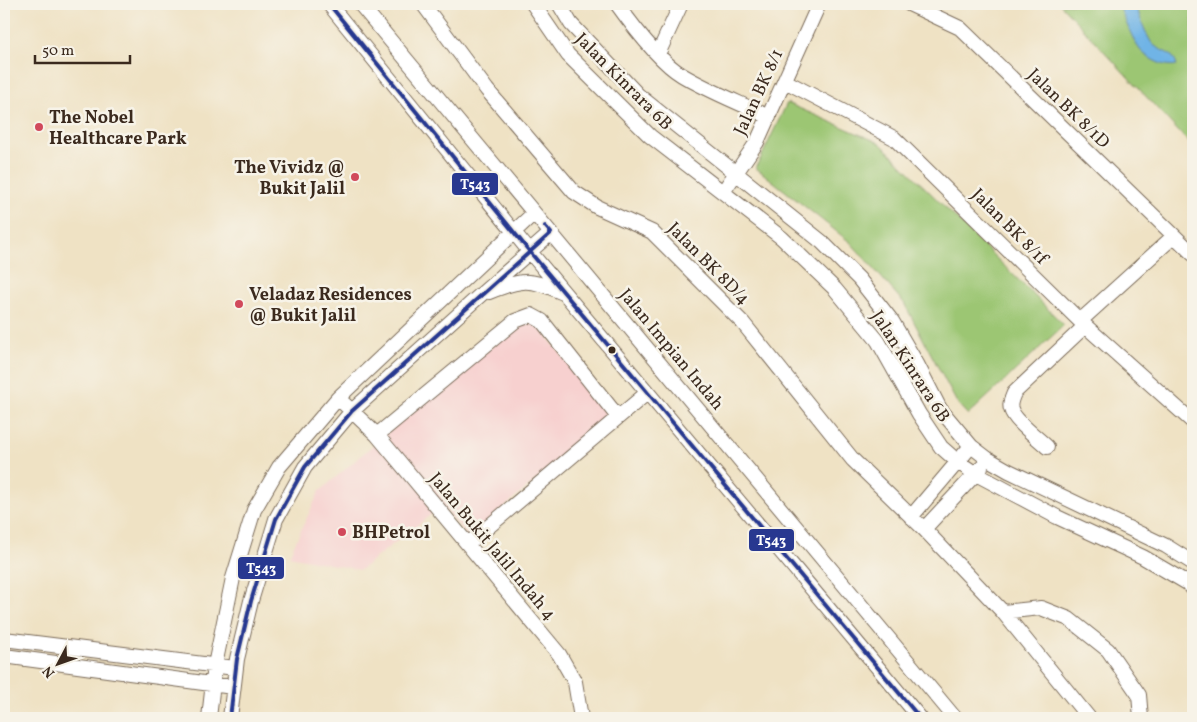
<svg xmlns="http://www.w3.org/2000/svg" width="1197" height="722" viewBox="0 0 1197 722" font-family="Vollkorn,serif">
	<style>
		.built { fill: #f7d0cf }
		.green { fill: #9cc673; stroke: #6c7848 }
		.water { fill: #70b4e6; stroke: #566f82 }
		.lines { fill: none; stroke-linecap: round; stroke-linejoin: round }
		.minor-casing { stroke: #7a6a58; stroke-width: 16 }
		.minor { stroke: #fff; stroke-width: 14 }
		.bus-1-casing { stroke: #f7f3e8; stroke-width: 8 }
		.bus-1 { stroke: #283890; stroke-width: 4 }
		.poi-dot { fill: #d1495b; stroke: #f7f3e8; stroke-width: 2 }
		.bus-dot { fill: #3b2a1e; stroke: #f7f3e8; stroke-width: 2 }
		.labels { text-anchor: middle; stroke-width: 5; stroke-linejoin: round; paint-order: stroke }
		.street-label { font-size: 18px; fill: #3b2a1e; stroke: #f7f3e8 }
		.poi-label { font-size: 18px; font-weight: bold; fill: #3b2a1e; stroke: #f7f3e8; text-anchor: start }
		.line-badge { stroke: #f7f3e8; stroke-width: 2 }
		.badge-label { font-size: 14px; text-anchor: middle; font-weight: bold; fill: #fff }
	</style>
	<rect width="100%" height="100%" fill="#f7f3e8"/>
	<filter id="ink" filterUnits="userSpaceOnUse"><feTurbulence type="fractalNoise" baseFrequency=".02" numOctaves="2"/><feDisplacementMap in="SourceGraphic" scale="10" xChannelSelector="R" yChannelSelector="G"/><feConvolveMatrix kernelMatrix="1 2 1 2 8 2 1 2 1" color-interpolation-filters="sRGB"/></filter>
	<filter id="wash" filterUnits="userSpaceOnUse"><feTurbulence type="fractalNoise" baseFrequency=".0096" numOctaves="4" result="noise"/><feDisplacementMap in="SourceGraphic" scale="20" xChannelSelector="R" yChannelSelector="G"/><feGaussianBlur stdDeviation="1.12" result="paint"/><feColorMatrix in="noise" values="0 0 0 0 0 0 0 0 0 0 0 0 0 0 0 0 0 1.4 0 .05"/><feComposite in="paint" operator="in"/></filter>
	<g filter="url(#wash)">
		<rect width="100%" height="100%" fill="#efe2c4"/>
		<path class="built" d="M529,321L539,327L612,416L469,537L442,506L360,570L289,556L319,492L395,426L515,327Z"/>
		<path class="green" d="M1060,4H1193V147Z
			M787,103L880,143L1064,325L968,415L957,403L904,303L851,243L756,168Z"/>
		<path class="water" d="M1118,4H1135C1140,16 1144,31 1151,42C1158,52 1174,51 1177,65C1165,68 1150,60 1141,51C1133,42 1124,16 1118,4Z"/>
	</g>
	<g filter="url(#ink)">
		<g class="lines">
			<g class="minor-casing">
				<path id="minor" d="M329,4L530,252L920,718
					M360,4L955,718
					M423,4L487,90L574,192L597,207L652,232L743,323L853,460L924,529L1003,612L1089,718
					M533,4L568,55L650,136L782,238L835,289L878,341L919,414L941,447L958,462L976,474L1057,517L1143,557L1189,584L1193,589
					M559,4L571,24L638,95L822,242L859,279L892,321L917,364L940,409L971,446L988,459L1009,471L1166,546L1193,563
					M617,4C632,25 660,62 682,75C709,91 740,103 769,117
					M909,4L960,28L1193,254
					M658,54L681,4
					M785,81L894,138L1080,321L1193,422
					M723,192L757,142L819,4
					M489,292C521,279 530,278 561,292
					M1080,321L1174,236
					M338,398L377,435L559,654L575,682L581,718
					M377,435L515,321L531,315L542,321L618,417
					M1047,447C1038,438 1014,421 1011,409C1009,404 1012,398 1014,393L1085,326
					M911,517L971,446
					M924,529L981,468
					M468,544L647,393
					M1003,612L1041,608L1069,619L1108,650L1139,695L1141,718
					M4,639L235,668
					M4,656L233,687
					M209,718L215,665L233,578L254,510L279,467L338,398L534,213
					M230,718L237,659L251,601L276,519L305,467L352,411L477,298L551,233"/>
			</g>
			<use href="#minor" class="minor"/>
			<g class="bus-1-casing">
				<path id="bus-1" d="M329,4L530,252L920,718
					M230,718L237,659L251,601L276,519L305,467L352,411L551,233L545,226"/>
			</g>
			<use href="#bus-1" class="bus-1"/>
		</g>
	</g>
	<g class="poi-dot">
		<circle cx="39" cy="127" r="5"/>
		<circle cx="355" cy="177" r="5"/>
		<circle cx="239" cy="304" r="5"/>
		<circle cx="342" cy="532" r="5"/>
	</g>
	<circle class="bus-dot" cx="612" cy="350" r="4.5"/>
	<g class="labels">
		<g class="street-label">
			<text transform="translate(624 81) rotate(45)" y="6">Jalan Kinrara 6B</text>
			<text transform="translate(758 92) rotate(-65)" y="6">Jalan BK 8/1</text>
			<text transform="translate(1069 108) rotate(44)" y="6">Jalan BK 8/1D</text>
			<text transform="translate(1010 226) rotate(45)" y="6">Jalan BK 8/1f</text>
			<text transform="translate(709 263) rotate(45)" y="6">Jalan BK 8D/4</text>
			<text transform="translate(672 349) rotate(50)" y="6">Jalan Impian Indah</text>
			<text transform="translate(911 366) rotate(57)" y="6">Jalan Kinrara 6B</text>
			<text transform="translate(493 546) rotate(50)" y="6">Jalan Bukit Jalil Indah 4</text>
		</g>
		<g class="poi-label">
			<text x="49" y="123">The Nobel<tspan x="49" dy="21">Healthcare Park</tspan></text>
			<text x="345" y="173" text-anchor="end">The Vividz @<tspan x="345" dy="21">Bukit Jalil</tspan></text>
			<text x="249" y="300">Veladaz Residences<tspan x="249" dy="21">@ Bukit Jalil</tspan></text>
			<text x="352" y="538">BHPetrol</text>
		</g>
	</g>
	<g class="line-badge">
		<rect x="451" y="172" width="48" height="24" rx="5" fill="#283890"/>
		<rect x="748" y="528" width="47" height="24" rx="5" fill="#283890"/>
		<rect x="237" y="556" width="48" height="24" rx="5" fill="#283890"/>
	</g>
	<g class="badge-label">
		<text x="475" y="189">T543</text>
		<text x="771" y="545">T543</text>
		<text x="261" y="573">T543</text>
	</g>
	<rect width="1197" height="722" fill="none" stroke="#f7f3e8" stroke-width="20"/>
	<g transform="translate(58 664) rotate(229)" stroke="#f7f3e8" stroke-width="4" paint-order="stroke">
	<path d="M0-4L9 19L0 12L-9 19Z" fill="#3b2a1e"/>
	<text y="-8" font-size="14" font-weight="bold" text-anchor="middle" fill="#3b2a1e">N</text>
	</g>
	<path d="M35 55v8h95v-8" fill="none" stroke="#3b2a1e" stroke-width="2.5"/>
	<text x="42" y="55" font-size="15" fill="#3b2a1e" stroke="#f7f3e8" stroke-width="4" paint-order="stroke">50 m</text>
</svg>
